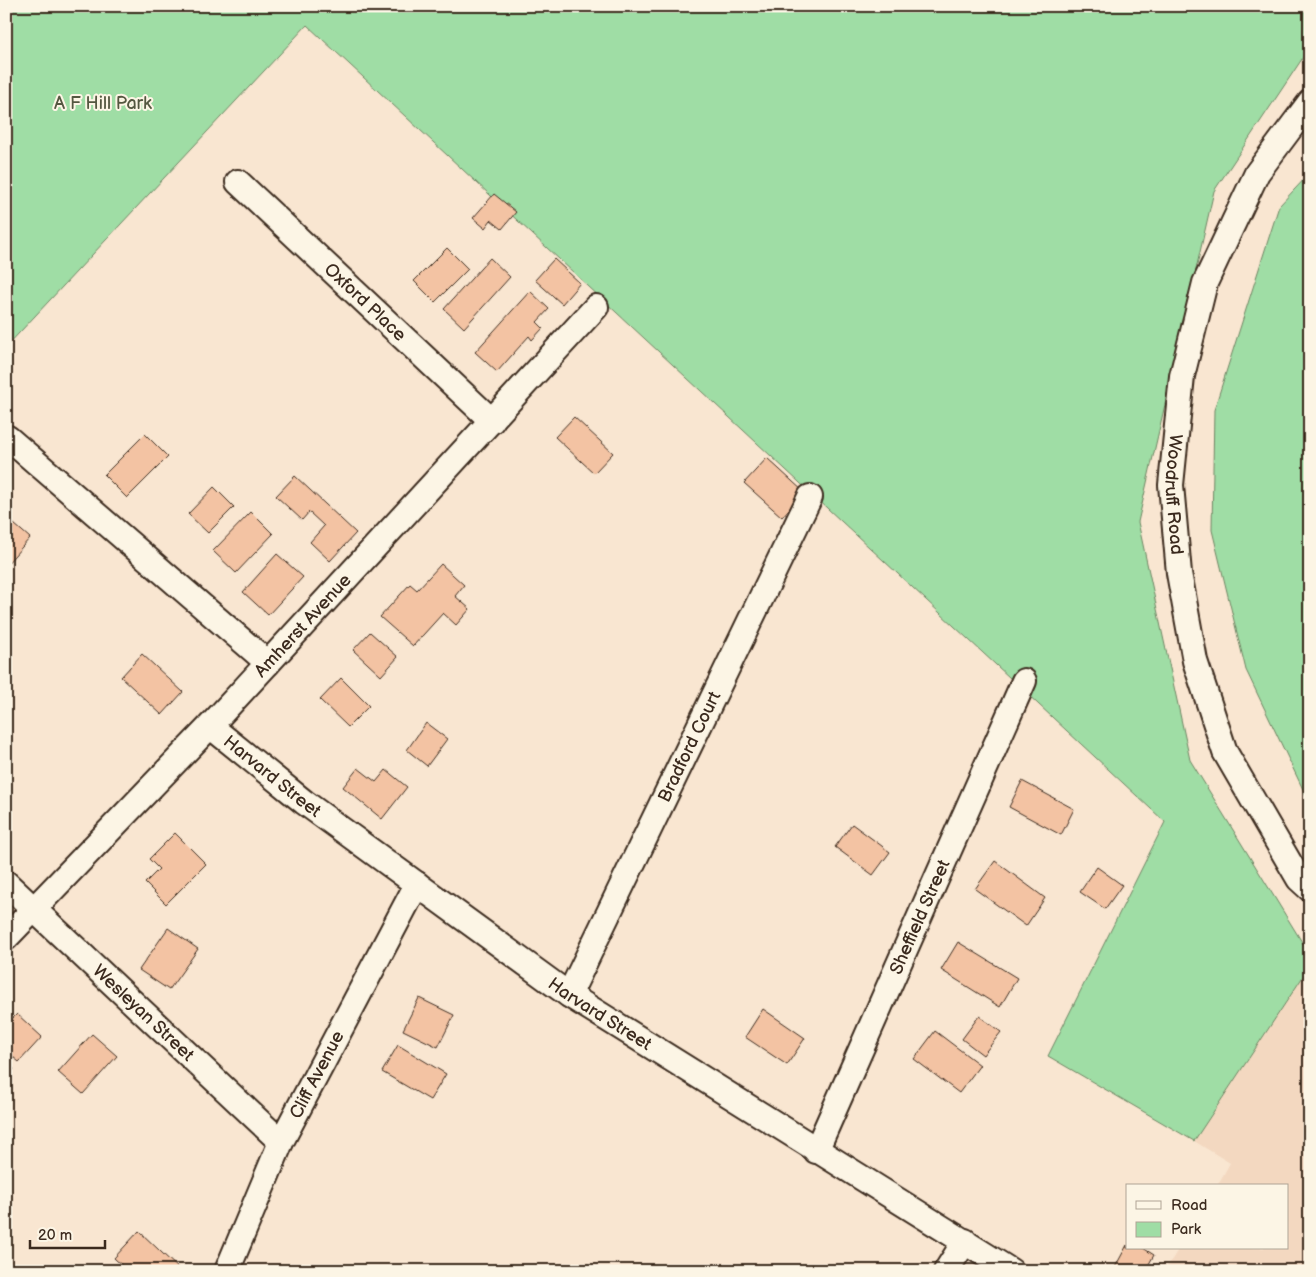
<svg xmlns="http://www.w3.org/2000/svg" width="1316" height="1277" viewBox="0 0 1316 1277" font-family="'Balsamiq Sans',sans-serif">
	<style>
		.built { fill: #f3d8c0 }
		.green { fill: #9fdda5; stroke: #6d8462 }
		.building { fill: #f3c3a3; stroke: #3b2a1e }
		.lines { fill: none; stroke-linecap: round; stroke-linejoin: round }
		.minor-casing { stroke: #3b2a1e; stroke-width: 28 }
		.minor { stroke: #fcf5e5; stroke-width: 24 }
		.labels { text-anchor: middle; stroke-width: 4; stroke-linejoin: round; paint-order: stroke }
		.park-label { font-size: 18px; fill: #545740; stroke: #fcf5e5 }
		.street-label { font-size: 18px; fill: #3b2a1e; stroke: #fcf5e5 }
	</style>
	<rect width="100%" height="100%" fill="#f9e6d1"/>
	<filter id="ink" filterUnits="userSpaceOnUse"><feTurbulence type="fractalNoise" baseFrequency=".02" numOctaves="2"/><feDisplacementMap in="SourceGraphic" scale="10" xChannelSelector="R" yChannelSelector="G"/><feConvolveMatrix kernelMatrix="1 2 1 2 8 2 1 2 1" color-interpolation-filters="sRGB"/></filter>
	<g filter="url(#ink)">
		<path class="built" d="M1310,966V1271H1165L1179,1248H1287V1186H1217L1230,1163L1194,1141Z"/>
		<path class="green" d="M6,6H1310V47L1214,191L1138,522L1190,760L1310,955V966L1194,1141L1048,1056L1165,822L307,25L6,347Z
			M1310,173V804L1246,670L1212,530L1214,410L1279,206Z"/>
		<path class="building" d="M494,194L516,212L502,229L491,220L485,228L473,218Z
			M447,248L468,269L435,302L414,281Z
			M490,258L510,277L464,328L444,309Z
			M554,259L580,283L562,304L535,280Z
			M530,291L549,309L537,322L543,328L532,340L529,336L497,372L475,352Z
			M574,417L613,453L594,473L555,437Z
			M145,434L168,457L127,498L104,475Z
			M767,458L804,492L782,517L744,483Z
			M295,476L356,533L330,561L310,542L324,526L309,512L302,520L276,496Z
			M214,487L234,507L208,533L188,514Z
			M251,512L273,534L236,573L213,551Z
			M6,517L30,538L6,565Z
			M277,554L303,577L268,615L243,592Z
			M441,564L464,585L455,596L470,609L456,625L443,613L413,646L380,617L410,584L417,590Z
			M370,632L398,657L381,676L353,650Z
			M142,654L183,692L162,715L121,677Z
			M341,678L369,706L348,727L320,700Z
			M426,723L447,739L427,766L407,750Z
			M358,768L376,782L386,770L407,787L382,819L343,787Z
			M1022,781L1074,809L1061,835L1009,807Z
			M852,824L890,852L873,875L835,847Z
			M175,833L206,864L166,904L145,883L159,869L149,859Z
			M995,861L1045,898L1026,926L975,889Z
			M1097,867L1122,885L1105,909L1080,892Z
			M168,928L198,949L169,990L139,970Z
			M958,942L1017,978L1000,1007L941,970Z
			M419,998L454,1015L438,1047L403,1030Z
			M763,1009L805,1038L787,1065L745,1037Z
			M17,1014L42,1037L19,1062L6,1051V1025Z
			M979,1016L1001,1032L983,1055L962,1039Z
			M935,1031L980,1065L959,1093L914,1059Z
			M92,1034L117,1056L83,1094L58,1072Z
			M398,1045L446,1074L430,1100L382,1072Z
			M6,1062L14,1069L6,1078Z
			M139,1231L181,1271H128L114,1258Z
			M1127,1245V1248H1143L1154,1255L1145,1271H1113Z"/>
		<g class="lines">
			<g class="minor-casing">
				<g id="minor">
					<path id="s1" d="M1310,102L1257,173L1205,283L1182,376L1171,485L1179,573L1195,661L1225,752L1299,879L1310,889"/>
					<path id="s2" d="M238,182L492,421"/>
					<path d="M8,438L268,663"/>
					<path id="s3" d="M210,726L304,802L569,995L1011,1271"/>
					<path id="s4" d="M6,883L281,1142"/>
					<path id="s5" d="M6,938L210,726L596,307"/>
					<path id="s6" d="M569,995L810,497"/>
					<path id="s7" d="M816,1151L1024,681"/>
					<path id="s8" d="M227,1271L281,1142L417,884"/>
					<path d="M946,1271L965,1241"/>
				</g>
			</g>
			<use href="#minor" class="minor"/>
		</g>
	</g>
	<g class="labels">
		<g class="park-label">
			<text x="103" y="109">A F Hill Park</text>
		</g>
		<g class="street-label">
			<text dy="6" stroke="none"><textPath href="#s2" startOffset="175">Oxford Place</textPath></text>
			<text dy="6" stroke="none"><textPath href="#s1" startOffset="425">Woodruff Road</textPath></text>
			<text dy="6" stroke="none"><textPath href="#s5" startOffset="431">Amherst Avenue</textPath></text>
			<text dy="6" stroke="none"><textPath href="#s6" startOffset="276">Bradford Court</textPath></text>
			<text dy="6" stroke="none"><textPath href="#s3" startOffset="80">Harvard Street</textPath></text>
			<text dy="6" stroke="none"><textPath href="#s7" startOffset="256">Sheffield Street</textPath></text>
			<text dy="6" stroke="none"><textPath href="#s4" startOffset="189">Wesleyan Street</textPath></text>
			<text dy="6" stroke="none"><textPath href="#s3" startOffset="485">Harvard Street</textPath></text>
			<text dy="6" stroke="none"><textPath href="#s8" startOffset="216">Cliff Avenue</textPath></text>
		</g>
	</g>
	<rect width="1316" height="1277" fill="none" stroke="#fcf5e5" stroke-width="25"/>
	<rect x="12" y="12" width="1291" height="1252" fill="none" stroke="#3b2a1e" stroke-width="2" filter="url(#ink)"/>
	<rect x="1126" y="1184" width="162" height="65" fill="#fcf5e5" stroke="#afa495"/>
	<rect x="1136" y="1201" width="25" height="8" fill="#fcf5e5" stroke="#afa495"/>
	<text x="1171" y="1210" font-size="15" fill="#3b2a1e">Road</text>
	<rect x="1136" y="1222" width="25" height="15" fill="#9fdda5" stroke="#afa495"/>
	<text x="1171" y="1234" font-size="15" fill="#3b2a1e">Park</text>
	<path d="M30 1240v8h75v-8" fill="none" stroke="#3b2a1e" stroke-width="2.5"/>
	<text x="38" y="1240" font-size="15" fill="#3b2a1e" stroke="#fcf5e5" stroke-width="4" paint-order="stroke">20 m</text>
</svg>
